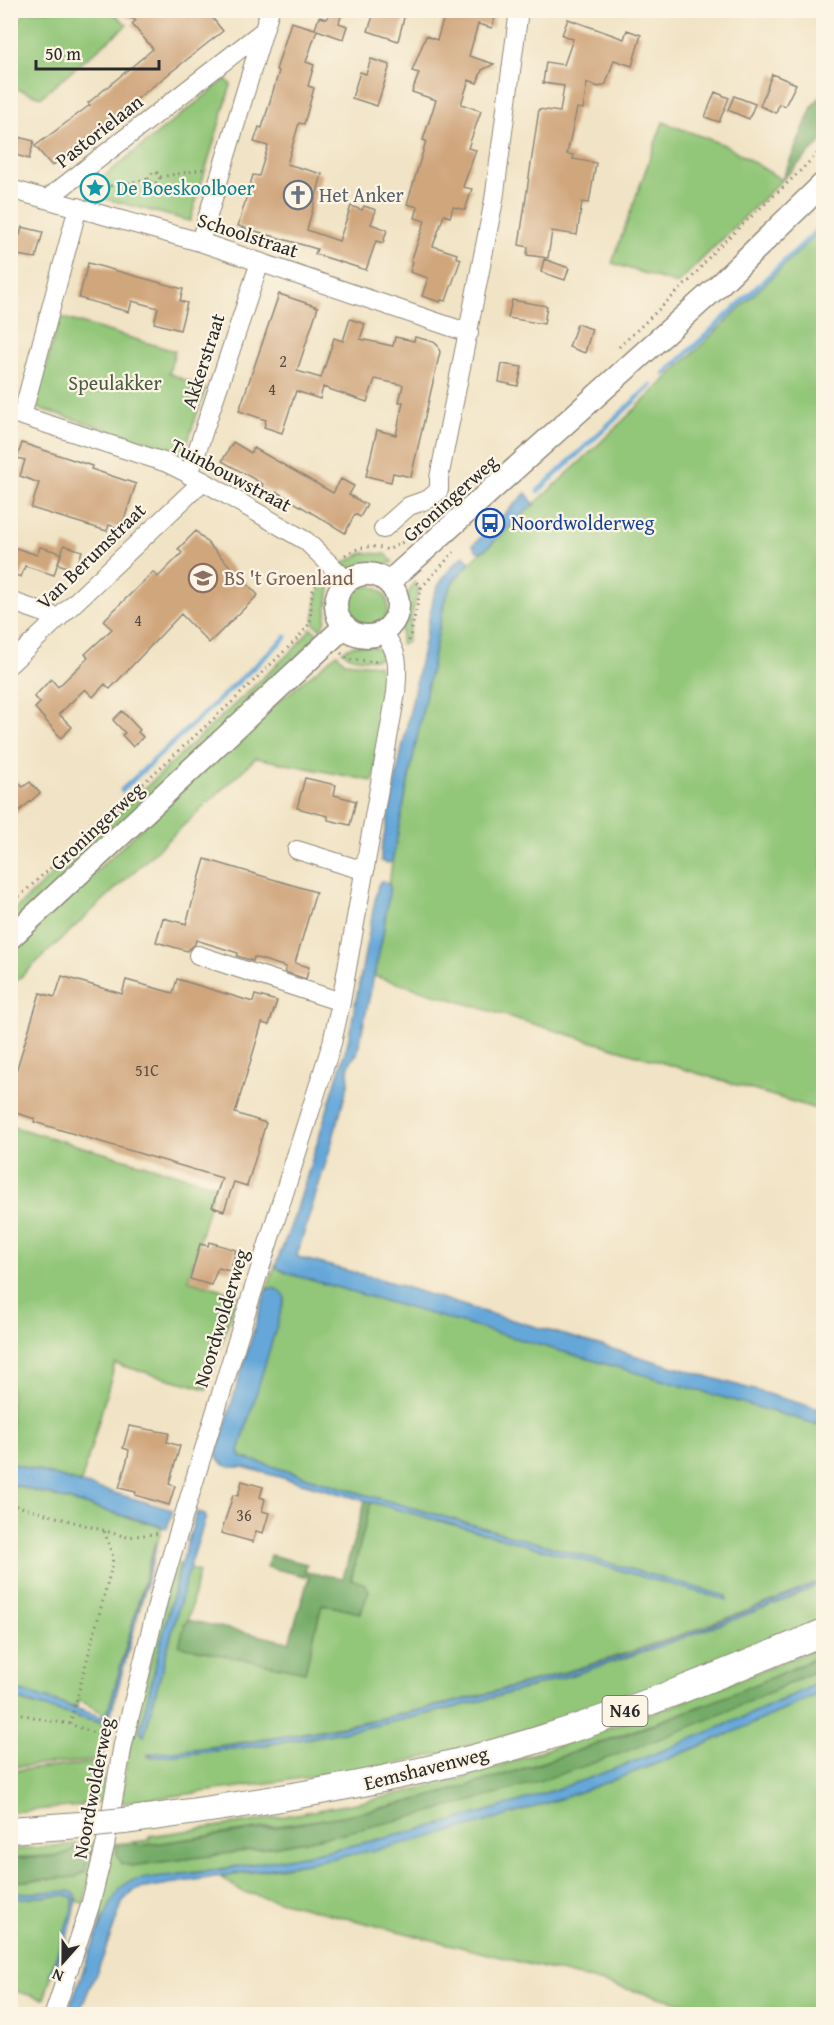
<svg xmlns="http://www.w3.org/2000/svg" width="834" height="2025" viewBox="0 0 834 2025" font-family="'Gentium Book Plus',serif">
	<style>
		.green { fill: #92c678; stroke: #5e7852; stroke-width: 1.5 }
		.forest { fill: #75ab68; stroke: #506b4a; stroke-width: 1.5 }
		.water { fill: #65a7d9; stroke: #486982; stroke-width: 1.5 }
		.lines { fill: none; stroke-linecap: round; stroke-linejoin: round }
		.stream { stroke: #65a7d9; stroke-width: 5 }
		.building { fill: #d0a67d }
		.minor-casing { stroke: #8e8778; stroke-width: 20 }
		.major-casing { stroke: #8e8778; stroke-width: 25 }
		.highway-casing { stroke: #8e8778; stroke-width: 28 }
		.path { stroke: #8e8778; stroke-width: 3; stroke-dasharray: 1.5 4.5; stroke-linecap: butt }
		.minor { stroke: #fff; stroke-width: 18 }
		.major { stroke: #fff; stroke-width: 22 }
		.highway { stroke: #fff; stroke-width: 26 }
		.highway-bridge-casing { stroke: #8e8778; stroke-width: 28; stroke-linecap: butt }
		.highway-bridge { stroke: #fff; stroke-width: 26 }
		.labels { text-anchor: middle; stroke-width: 4.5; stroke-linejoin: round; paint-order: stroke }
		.number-label { font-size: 16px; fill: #544a40 }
		.shield { fill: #fcf5e5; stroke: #6a6863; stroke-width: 1.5 }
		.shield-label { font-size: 18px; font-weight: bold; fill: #2b2b2b }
		.street-label { font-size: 20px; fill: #2b2b2b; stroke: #fcf5e5 }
		.culture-label { font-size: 20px; fill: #0d838f; stroke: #fcf5e5; text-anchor: start }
		.worship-label { font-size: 20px; fill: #5b616d; stroke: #fcf5e5; text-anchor: start }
		.park-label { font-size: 20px; fill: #4a5a42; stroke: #fcf5e5 }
		.transit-label { font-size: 20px; fill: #164399; stroke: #fcf5e5; text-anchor: start }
		.education-label { font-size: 20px; fill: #785e54; stroke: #fcf5e5; text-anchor: start }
	</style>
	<rect width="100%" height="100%" fill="#fcf5e5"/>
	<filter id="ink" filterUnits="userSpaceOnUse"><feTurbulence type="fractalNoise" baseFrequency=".0167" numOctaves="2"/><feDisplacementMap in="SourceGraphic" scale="12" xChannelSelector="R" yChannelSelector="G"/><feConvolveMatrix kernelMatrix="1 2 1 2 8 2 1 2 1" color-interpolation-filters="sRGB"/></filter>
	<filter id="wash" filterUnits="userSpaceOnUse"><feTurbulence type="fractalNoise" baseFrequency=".008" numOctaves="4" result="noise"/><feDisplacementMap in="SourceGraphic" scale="24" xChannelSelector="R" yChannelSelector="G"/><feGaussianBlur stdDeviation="1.35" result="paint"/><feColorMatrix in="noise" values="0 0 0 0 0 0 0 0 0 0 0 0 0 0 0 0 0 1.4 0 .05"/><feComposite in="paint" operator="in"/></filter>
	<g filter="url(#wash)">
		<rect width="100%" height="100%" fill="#f1e3c5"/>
		<path class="green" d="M24,11H111L127,25L41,97L11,87V45Z
			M226,79L231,85L190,221L102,198L101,186L98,181Z
			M663,122L727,146L782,180L677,284L612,263Z
			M823,228V1111L374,976L383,934L392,862L445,599L454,580L470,563L580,462Z
			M60,317L175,351L169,373L205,389L184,453L34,407Z
			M363,553L386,554L393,562C376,571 357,570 339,565Z
			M325,577L330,589L325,622L321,629L314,624C315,605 316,594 325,577Z
			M414,582L419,589L412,614L407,642L401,644C400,624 404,600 414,582Z
			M346 607a21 21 0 1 1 42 0a21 21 0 1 1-42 0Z
			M311,628L318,634L278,679L11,928V913L297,646Z
			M355,645C367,645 379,646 386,656C376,662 350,660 342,651Z
			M337,654L345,662L378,665L390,690L373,781L256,758L11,986V950L274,705Z
			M10,1126L215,1185L188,1280L237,1294L207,1389L115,1364L81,1483L11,1463Z
			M276,1264C278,1271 285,1272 290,1274L823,1426V1580C774,1602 722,1620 671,1638C501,1697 327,1736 148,1754L150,1757C321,1745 492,1704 654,1648C711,1628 768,1608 823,1583V1619C684,1681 540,1733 391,1765C369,1770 346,1771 323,1775C256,1785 189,1794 121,1803L128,1753L174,1563L180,1564L140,1732L144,1736L189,1569L199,1572L188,1620L184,1623L305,1672L322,1604L361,1613L369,1590L365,1584L351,1580L371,1502L727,1600L726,1596L370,1496L241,1457L239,1451L272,1288L266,1290Z
			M10,1484L162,1527L157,1545H154L107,1715L79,1700L76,1708L11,1688Z
			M823,1646V1655L727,1697L568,1754L469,1786L408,1802L338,1817L139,1846L134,1842L149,1840V1836L257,1821L367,1801L435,1785L469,1776L672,1706Z
			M823,1667V1681C672,1752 514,1814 349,1847C277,1861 203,1872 130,1881L99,1932L104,1879L113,1844H117V1855L131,1866C189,1858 248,1853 305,1841C484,1804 660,1748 823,1667Z
			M823,1692V2014H726L243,1892L220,1877C284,1868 349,1856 413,1841C554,1808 691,1753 823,1692Z
			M10,1698L110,1726L102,1756L91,1761L11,1767Z
			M102,1760L104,1801L83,1803L81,1806L11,1812L10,1771L96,1763Z
			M97,1842L84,1904L77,1901L75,1894L43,1892L11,1894V1882L75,1877L85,1873L72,1851L63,1855L11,1858V1850Z
			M67,1895L73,1898V1906L44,1999L11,1990L10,1899Z"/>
		<path class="forest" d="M823,94V140L782,180L813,105Z
			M365,1501L371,1502L351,1579L365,1584L369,1591L360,1613L322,1604L305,1672L179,1646L185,1623L188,1620L289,1642L309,1577L267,1567L270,1555L307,1564L305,1572L343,1578Z
			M823,1655V1667C660,1748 484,1805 305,1841C248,1852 189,1858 131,1866L122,1864L117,1855V1844L134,1842L139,1846C229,1834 320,1823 408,1802C451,1792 493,1778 535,1765C633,1734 730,1697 823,1655Z
			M90,1846L85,1872L75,1877L11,1882V1858C26,1857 66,1860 74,1848Z"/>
		<path class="water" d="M526,493L534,504L486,549L478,552L473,545Z
			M464,555L470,563L454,580L445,599L392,862L388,863L381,861V851L434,595C441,578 451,567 464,555Z
			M381,881L386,882L390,886L383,934L357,1054C348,1062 347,1069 349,1081L330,1149L297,1255L300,1258L383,1280L481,1311L823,1410V1426L290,1274L277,1268L276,1264L296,1212L348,1042L378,885Z
			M272,1288L281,1291L285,1298L239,1451L241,1457L370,1496L726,1596L727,1600L243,1467C230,1468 222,1467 216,1455L266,1290Z
			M10,1463L173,1510L167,1528L11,1484Z
			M197,1512L205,1514L206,1517L189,1569L144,1736L140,1732C157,1658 174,1584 197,1512Z
			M156,1543L157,1545L109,1721H93L11,1698V1688L100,1716L107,1715Z
			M823,1580V1583C768,1608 711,1628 654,1648C492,1704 321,1745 150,1757L147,1756C159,1750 193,1750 209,1748C260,1741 311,1734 361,1723C519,1691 676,1645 823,1580Z
			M823,1681V1692C691,1753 553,1808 410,1842C319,1864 226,1874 134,1890L123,1901L102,1960L78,2014H67C78,1987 106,1898 126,1883C135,1877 196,1873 211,1871C238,1867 265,1862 292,1857C477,1825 653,1761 823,1681Z
			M69,1891C74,1893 75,1893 76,1897C79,1907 57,1967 52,1975L50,1974L73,1906V1898L67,1895L11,1899V1894Z"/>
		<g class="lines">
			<path class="stream" d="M665,374L824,224
				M538,491L651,385
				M122,790L286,637"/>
		</g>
		<g id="blocks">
			<path class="building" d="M117,10H206L223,31L52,166L35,146L90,105L88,103L153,49L132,24L136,20L117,14Z
				M330,10H343L339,23L347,26L343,39L317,30L306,62L314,65L308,86L314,88L304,124L299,123L287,164L322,174L307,230L339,241L351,206L362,210L364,206L376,210L371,224L387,230L383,243L376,241L366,270L315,254L317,249L238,226L253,175L259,176L268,146L254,142L259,127L262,128L279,71L276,70L291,22L315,29L319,17L327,19Z
				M377,10H393L405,14L398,41L368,31L372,19Z
				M446,10H497L492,28L478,24L469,56L494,64L482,70L477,83L469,80L461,104L481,111L468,148L476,150L463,187L472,189L465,210L453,207L450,217L444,215L433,246L457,254L456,257L461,259L446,301L441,300L440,302L422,296L428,278L410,272L413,262L411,261L425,221L415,218L418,207L407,204L426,141L423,140L436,100L412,92L419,73L412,71L426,36L437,40Z
				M568,19L624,39L627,30L641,35L632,66L614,60L606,84L599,87L587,83L583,109L577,108L567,154L574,155L573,159L596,163L589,203L582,202L577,235L552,231L548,258L527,255L528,247L519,245L539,109L560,112L564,86L543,83L546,62L564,65L573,39L562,35Z
				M371,59L390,65L377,106L352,98L360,72L366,74Z
				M772,74L796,84L785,106L779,104L776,113L760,106Z
				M715,92L729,98L719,122L705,117Z
				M734,96L755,104L749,119L728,110Z
				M18,137L34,141L29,159L13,154Z
				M22,227L43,232L36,258L10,254V232L20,235Z
				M544,259L569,268L565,280L541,272Z
				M88,263L183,289L180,301L187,303L180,330L154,323L158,308L132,301L129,312L79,298Z
				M279,294L318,307L297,371L321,378L334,338L343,341L350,319L365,324L360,339L393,346L395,337L414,341L415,337L434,342L438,346L440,352L411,477L393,473L391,482L366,476L377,430L396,435L403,402H399L403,385L375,379L367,402L323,387L320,399L296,391L282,433L264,427L266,420L239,411Z
				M512,300L547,306L544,324L508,318Z
				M577,324L592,329L585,353L569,347Z
				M502,364L522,367L518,386L499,382Z
				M233,442L251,453L254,448L333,493L341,479L354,486L349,495L367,505L360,517L355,514L345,533L277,492L275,494L262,487L263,484L222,461Z
				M22,443L92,466L91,469L136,484L121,529L109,525L107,531L31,508L39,483L20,476L25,460L17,458Z
				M196,531L258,595L209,643L181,614L110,689L105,684L93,697L85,689L59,714L72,727L61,738L35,708L40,703L34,697L51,679L58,687L88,658L85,654L112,629L103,621L153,572L158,577L182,553L178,549Z
				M64,545L82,551L76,570L58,564Z
				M10,546L37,555L40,547L61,553L54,575L25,566L21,577L10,573Z
				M122,711L140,730L138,732L143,737L133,747L122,735L125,733L113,720Z
				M10,774L23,787L30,782L40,793L10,819Z
				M305,778L336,785L334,795L356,801L350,825L328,820V816L297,808Z
				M205,859L316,892L295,963L309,967L306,979L285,972L286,967L254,957L253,961L237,956L238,953L196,940L195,944L187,951L156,942L163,918L186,924Z
				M62,976L122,994L126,980L173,993L177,979L253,1002L255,995L277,1001L269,1025L262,1023L235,1113L266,1123L247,1186L234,1182L224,1211L212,1207L222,1178L34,1122L35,1119L10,1111V1091L40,993L55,997Z
				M209,1242L236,1250L230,1271L218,1268L211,1285L190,1279L200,1244L208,1246Z
				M129,1426L169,1433L167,1442L180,1446L169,1484L175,1486L169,1505L135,1495L136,1492L119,1488L128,1457L129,1450L123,1448Z
				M242,1481L263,1487L260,1497L265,1499L262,1511L269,1513L263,1533L256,1531L253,1542L221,1533L233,1495L238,1496Z"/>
		</g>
	</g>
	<g filter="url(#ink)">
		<use href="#blocks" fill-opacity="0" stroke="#8e8778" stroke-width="1.5"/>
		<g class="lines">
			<g class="minor-casing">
				<path id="minor" d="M10,189L200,242L469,333
					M47,199L263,31
					M200,242L270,10
					M10,412L167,463L203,481L306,541L347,581
					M22,416L78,207
					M189,475L260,262
					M383,529L409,506L429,499L439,490V478L494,200L519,10
					M10,601L59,618
					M10,664L203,481
					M297,850L365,871
					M198,955L341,1002
					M54,2014L90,1906L105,1846L123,1744L160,1593L243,1322L332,1043L341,1002L396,693C398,665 400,655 383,632"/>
			</g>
			<g class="major-casing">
				<path id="major" d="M336 605a31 31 0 1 1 62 0a31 31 0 1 1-62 0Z
					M389,582L716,288L824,183
					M10,938L345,626"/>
			</g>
			<g class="highway-casing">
				<path id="highway" d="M124,1821C262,1803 400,1781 534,1741C633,1711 728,1672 824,1632
					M10,1830L94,1824"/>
			</g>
			<path class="path" d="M148,179L153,172L157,173L160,177L205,169
				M97,195L100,188L148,179L154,184L159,181L160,177
				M619,347L690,280L715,250L793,178L824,147
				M345,555C360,546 372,544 388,550L403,542
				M421,588L454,552
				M409,641L421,588L416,582
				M341,653L347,659L380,662
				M10,905L232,702L300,636L310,623L312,592L320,576
				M10,1504L127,1537L161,1533
				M10,1711L45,1720L70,1724L107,1738
				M70,1724L112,1566L113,1557L104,1530"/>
			<use href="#minor" class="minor"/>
			<use href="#major" class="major"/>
			<use href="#highway" class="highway"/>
			<g class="highway-bridge-casing">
				<path id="highway-bridge" d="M94,1824L124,1821"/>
			</g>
			<use href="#highway-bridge" class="highway-bridge"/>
		</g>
	</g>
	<defs>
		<g id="sight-ring" transform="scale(1.5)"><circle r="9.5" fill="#fcf5e5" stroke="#0f9aa8" stroke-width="1.5"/><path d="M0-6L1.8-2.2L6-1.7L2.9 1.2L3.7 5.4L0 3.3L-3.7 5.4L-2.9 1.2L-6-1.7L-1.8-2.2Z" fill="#0f9aa8"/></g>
		<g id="church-ring" transform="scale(1.5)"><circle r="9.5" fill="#fcf5e5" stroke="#6b7280" stroke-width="1.5"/><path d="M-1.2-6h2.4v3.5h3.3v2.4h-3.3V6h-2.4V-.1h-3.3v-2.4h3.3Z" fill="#6b7280"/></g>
		<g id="bus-ring" transform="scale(1.5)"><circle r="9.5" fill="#fcf5e5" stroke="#1a4fb4" stroke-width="1.5"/><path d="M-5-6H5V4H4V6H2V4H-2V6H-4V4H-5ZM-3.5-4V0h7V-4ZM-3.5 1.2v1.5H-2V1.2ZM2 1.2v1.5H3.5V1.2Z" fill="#1a4fb4"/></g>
		<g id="school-ring" transform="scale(1.5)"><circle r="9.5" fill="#fcf5e5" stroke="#8d6e63" stroke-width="1.5"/><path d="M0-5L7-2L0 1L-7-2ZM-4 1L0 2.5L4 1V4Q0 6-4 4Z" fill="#8d6e63"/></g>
	</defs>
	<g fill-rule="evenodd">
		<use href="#sight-ring" x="95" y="188"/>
		<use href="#church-ring" x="298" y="195"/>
		<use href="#bus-ring" x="490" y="523"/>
		<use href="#school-ring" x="203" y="578"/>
	</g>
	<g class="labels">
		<g class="number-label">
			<text x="283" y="367">2</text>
			<text x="272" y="395">4</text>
			<text x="138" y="626">4</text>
			<text x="147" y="1076">51C</text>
			<text x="244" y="1521">36</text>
		</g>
		<rect class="shield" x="602.5" y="1696" width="45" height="30" rx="4.5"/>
		<g class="shield-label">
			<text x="625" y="1717">N46</text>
		</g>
		<g class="street-label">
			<text transform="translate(99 131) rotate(-38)" y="7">Pastorielaan</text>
			<text transform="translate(248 235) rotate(18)" y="7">Schoolstraat</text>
			<text transform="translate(203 361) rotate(-72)" y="7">Akkerstraat</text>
			<text transform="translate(231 475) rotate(28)" y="7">Tuinbouwstraat</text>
			<text transform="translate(450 498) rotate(-42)" y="7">Groningerweg</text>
			<text transform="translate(91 556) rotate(-44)" y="7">Van Berumstraat</text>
			<text transform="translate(97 826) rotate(-43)" y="7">Groningerweg</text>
			<text transform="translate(221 1318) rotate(-73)" y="7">Noordwolderweg</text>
			<text transform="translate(426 1768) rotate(-14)" y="7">Eemshavenweg</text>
			<text transform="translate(93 1788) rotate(-79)" y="7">Noordwolderweg</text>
		</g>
		<g class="culture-label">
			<text x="116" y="195">De Boeskoolboer</text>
		</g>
		<g class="worship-label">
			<text x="319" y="202">Het Anker</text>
		</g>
		<g class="park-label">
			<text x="115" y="390">Speulakker</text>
		</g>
		<g class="transit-label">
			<text x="511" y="530">Noordwolderweg</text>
		</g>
		<g class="education-label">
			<text x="224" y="585">BS 't Groenland</text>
		</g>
	</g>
	<rect width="834" height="2025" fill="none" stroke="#fcf5e5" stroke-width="36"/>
	<g transform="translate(63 1962) rotate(201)" stroke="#fcf5e5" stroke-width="4.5" paint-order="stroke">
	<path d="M0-4.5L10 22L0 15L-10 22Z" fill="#2b2b2b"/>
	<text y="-9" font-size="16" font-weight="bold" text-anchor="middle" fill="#2b2b2b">N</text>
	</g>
	<path d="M36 60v9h123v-9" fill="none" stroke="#2b2b2b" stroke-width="3"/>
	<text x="45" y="60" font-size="18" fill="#2b2b2b" stroke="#fcf5e5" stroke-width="4.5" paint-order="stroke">50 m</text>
</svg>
